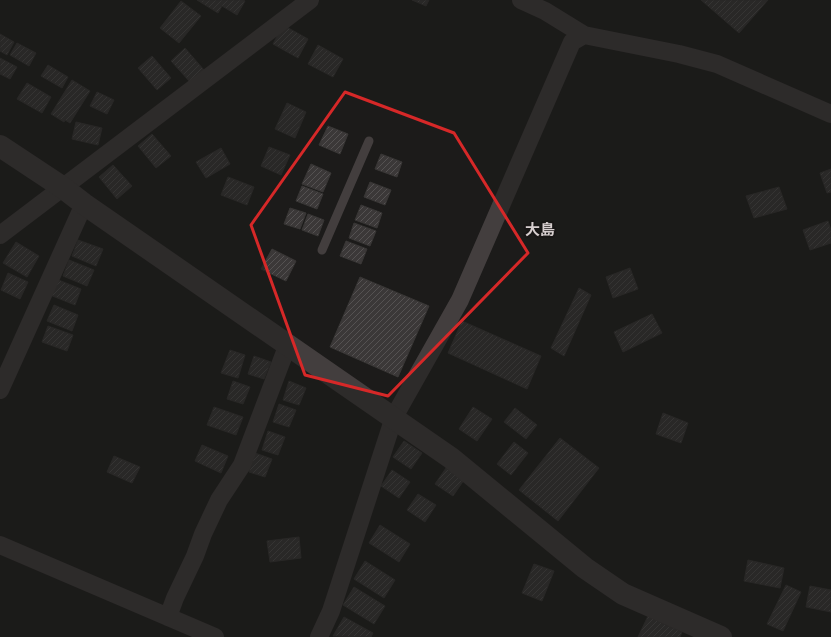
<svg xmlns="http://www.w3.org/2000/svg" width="831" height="637" viewBox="0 0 831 637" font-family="'Varela Round','Noto Sans JP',sans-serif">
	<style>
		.building { fill: url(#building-hatch); stroke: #383635 }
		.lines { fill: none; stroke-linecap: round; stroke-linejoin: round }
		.service { stroke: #433e3e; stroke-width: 9 }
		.minor { stroke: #433e3e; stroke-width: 18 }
		.tertiary { stroke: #433e3e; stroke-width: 22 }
		.marked { fill: none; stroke: #d62828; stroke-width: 3; stroke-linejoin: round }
		.labels { text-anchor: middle; stroke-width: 4; stroke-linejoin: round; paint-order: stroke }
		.quarter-label { font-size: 15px; font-weight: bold; fill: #d7cfcf; stroke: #181615 }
	</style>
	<defs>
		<pattern id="building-hatch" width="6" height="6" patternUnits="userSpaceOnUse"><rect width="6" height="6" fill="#3b3838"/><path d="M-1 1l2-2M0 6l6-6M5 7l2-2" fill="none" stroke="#555252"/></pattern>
	</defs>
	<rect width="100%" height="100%" fill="#1c1b1a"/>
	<path class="building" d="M197,0H243L245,1L237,15L222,6L218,13Z
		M412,0H429L426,6Z
		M701,0H768L739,33Z
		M181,1L201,16L179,43L160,28Z
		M283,25L308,39L298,58L273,44Z
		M0,34L14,42L7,55L0,51Z
		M17,43L36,53L29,66L10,55Z
		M318,45L343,59L333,77L308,64Z
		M185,48L204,70L190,82L171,61Z
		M152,56L171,78L157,90L138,68Z
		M0,58L17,67L10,79L0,74Z
		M48,65L68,77L62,88L41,76Z
		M72,80L90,91L70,123L65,120L64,122L51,114Z
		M27,83L51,97L42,113L17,99Z
		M97,92L114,100L107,114L90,106Z
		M287,103L306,112L295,138L275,129Z
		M76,122L102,128L98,145L72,139Z
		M328,126L348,134L340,154L319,145Z
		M152,134L171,156L156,168L138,146Z
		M269,147L290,155L281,175L261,166Z
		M221,148L230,164L206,178L196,162Z
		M381,154L402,162L397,177L375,169Z
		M311,164L331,173L323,192L302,184Z
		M113,165L132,186L117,199L99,177Z
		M831,169V192L827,193L820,173Z
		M228,177L254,187L247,205L221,195Z
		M370,182L391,190L385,205L364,197Z
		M302,186L323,194L317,209L296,201Z
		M779,187L787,209L754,218L746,196Z
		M361,205L382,213L377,228L355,220Z
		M290,208L306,213L300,229L284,224Z
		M308,214L324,220L318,236L302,230Z
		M828,221L831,230V243L810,250L803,230Z
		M354,223L376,231L370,246L349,238Z
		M78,240L103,249L96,266L72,256Z
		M346,241L367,249L361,264L340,256Z
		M16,242L39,256L27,277L3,263Z
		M272,249L296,261L286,281L261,269Z
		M69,260L94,270L87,286L63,276Z
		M630,268L638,289L613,298L606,277Z
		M8,273L28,282L20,299L1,290Z
		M360,277L429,306L398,377L330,347Z
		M56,279L81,289L75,305L50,295Z
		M579,288L591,295L564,356L551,348Z
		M54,305L78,315L72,331L47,321Z
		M652,314L662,333L623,352L614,332Z
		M462,321L541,356L527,389L448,353Z
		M48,326L73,335L67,351L42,342Z
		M230,350L245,355L238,378L221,373Z
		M254,356L271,362L264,379L248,374Z
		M233,381L250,387L243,404L227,399Z
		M289,381L306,388L299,405L283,400Z
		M279,404L296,410L289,427L273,422Z
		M214,407L243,417L236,435L207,425Z
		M473,407L492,419L477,441L459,429Z
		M515,408L537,425L526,439L504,422Z
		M663,413L688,423L681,443L656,434Z
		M268,431L285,437L278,455L262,450Z
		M560,438L599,468L558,521L519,490Z
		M404,441L422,453L411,469L393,457Z
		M514,442L528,453L511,475L497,464Z
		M202,445L228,456L221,473L195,461Z
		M255,453L272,459L265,477L249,472Z
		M114,456L140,467L132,483L107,472Z
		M446,468L464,480L453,496L435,484Z
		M392,470L410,482L399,498L381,486Z
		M418,494L436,505L425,522L407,510Z
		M380,525L410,544L399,562L369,543Z
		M299,537L301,558L270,562L267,541Z
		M748,560L784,568L780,588L744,581Z
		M365,561L395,580L384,598L354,579Z
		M534,564L554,571L542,601L522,593Z
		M786,585L801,592L783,631L767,624Z
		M810,586L831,590V612L806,607Z
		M354,587L385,606L374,624L343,605Z
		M648,616L682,632L680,637H638Z
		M344,617L373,633L371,637L333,636Z"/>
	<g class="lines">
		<path class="service" d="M322,250L369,141"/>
		<path class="minor" d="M521,0L545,11L584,35L679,54L717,64L831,114
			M0,235L310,0
			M0,390L84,204
			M0,545L215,637
			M168,617L175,598L195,556L203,534L219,500L242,465L288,344
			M319,637L331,611L394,417L460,300L572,42L584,35"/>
		<path class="tertiary" d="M0,146L62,187L84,204L451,458L585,568L623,594L721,637"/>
	</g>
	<path d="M0 0H831V637H0ZM345,92L454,133L528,253L388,396L305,375L251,225Z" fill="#1c1b1a" fill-opacity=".55" fill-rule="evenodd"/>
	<path class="marked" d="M345,92L454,133L528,253L388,396L305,375L251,225Z"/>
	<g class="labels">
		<g class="quarter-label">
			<text x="540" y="235">大島</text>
		</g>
	</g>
</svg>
